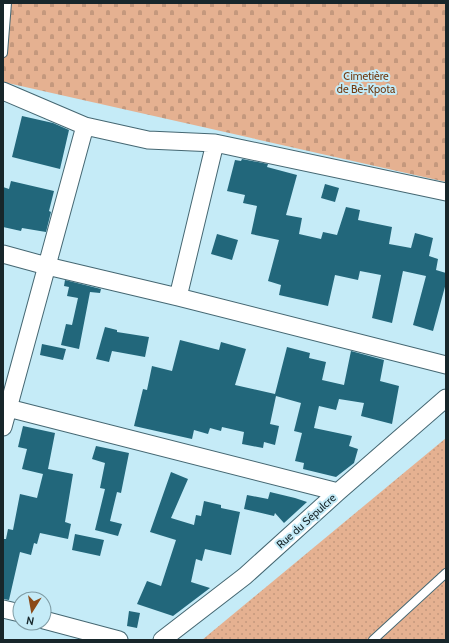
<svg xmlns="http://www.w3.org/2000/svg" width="449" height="643" viewBox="0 0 449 643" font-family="Cabin,sans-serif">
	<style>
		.grass { fill: url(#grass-dots) }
		.cemetery { fill: url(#cemetery-stones) }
		.building { fill: #22677b }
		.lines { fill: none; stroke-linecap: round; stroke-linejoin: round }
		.service-casing { stroke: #456772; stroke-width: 10 }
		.minor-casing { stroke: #456772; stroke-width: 19 }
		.service { stroke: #fff; stroke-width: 8 }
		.minor { stroke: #fff; stroke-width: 17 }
		.labels { text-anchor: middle; stroke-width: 4; stroke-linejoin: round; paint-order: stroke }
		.park-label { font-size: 11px; fill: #6f3910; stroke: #c5ebf7 }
		.street-label { font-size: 11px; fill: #17262a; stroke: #c5ebf7 }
	</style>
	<defs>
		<pattern id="grass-dots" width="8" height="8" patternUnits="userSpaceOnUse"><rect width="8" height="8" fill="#e5b191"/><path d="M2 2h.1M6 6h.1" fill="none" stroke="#c4987d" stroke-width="1.8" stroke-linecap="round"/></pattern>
		<pattern id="cemetery-stones" width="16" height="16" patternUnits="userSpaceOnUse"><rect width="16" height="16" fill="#e5b191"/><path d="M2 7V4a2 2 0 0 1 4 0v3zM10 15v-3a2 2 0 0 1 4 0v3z" fill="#c4987d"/></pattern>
	</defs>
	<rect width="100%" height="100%" fill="#c5ebf7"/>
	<path class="grass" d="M446,438V640H202Z"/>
	<path class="cemetery" d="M3,3H446V182L3,82Z"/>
	<path class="building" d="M22,116L53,123L69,130L60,169L12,157Z
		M242,159L268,164L267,167L297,175L286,215L302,218L299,234L321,239L323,232L337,235L346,207L360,210L358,220L392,227L389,244L411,248L415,233L433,238L429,256L438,259L436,270L446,273V283L433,331L413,325L426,276L403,271L392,323L372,318L381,275L360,271L358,280L335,275L328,306L279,295L281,285L268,281L279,240L251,234L257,206L243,203L245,195L227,191L235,160L241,161Z
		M11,181L54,191L49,211L51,212L46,232L22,228L21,231L3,227V187L9,189Z
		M325,184L339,188L335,202L321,198Z
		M217,234L238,240L232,260L211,254Z
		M65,280L101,289L100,293L90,292L79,349L61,345L66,324L72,325L78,298L67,296L69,287L64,286Z
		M105,327L117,330V332L149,337L145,357L112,351L109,362L96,359Z
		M180,340L219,350L221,342L246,349L235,385L275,394L287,347L310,353L309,358L326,362L322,380L344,385L351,351L384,360L380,381L399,386L392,424L361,416L364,403L339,399L336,410L319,406L314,428L352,436L349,446L358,449L354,463L336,477L303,469L304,463L295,461L302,433L294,431L301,403L276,396L270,424L279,426L275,445L264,442L263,448L242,444L244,432L222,427L221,431L210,428L208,434L194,430L192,439L134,426L143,389L147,390L152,366L172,371Z
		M42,344L66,349L63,360L40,355Z
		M23,426L55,433L48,469L73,474L65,522L71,524L68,539L40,533L37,544L34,543L31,555L20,552L9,600L3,599V539H6L8,529L13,530L20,494L37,498L43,474L22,469L27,449L18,447Z
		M96,446L129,453L121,493L117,492L110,521L122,524L118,536L95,530L105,489L100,488L105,463L92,459Z
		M171,472L188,479L171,518L194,525L196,515L201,516L204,501L221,505V508L240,512L231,555L205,549L202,561L196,559L191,582L210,588L173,616L137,604L147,581L161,586L176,540L150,532Z
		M270,492L295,498L307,502L284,523L275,513L274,516L244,509L247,495L268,499Z
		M75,534L104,540L100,556L72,550Z
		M129,611L140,613L137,628L127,626Z"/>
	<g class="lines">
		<g class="service-casing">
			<path id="service" d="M3,53L7,3
				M373,640L446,573"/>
		</g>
		<g class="minor-casing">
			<path id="minor" d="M3,91L85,126L148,140L215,143L446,192
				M3,254L47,266L178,297L446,365
				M178,297L215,143
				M8,408L338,492
				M3,427L85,126
				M3,609L20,613
				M44,620L119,640
				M162,640L245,576L338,492L446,398"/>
		</g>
		<use href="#service" class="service"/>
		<use href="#minor" class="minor"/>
	</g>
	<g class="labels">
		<g class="park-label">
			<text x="366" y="80">Cimetière<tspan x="366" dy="13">de Bè-Kpota</tspan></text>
		</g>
		<g class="street-label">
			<text transform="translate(306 521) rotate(-42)" y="4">Rue du Sépulcre</text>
		</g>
	</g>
	<rect width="449" height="643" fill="none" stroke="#17262a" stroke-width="8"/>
	<g transform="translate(32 611) rotate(191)"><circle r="19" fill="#c5ebf7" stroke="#7f9ca5"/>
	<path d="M0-3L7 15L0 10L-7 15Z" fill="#8c4a18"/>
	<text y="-6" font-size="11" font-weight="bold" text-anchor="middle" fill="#17262a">N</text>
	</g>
</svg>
